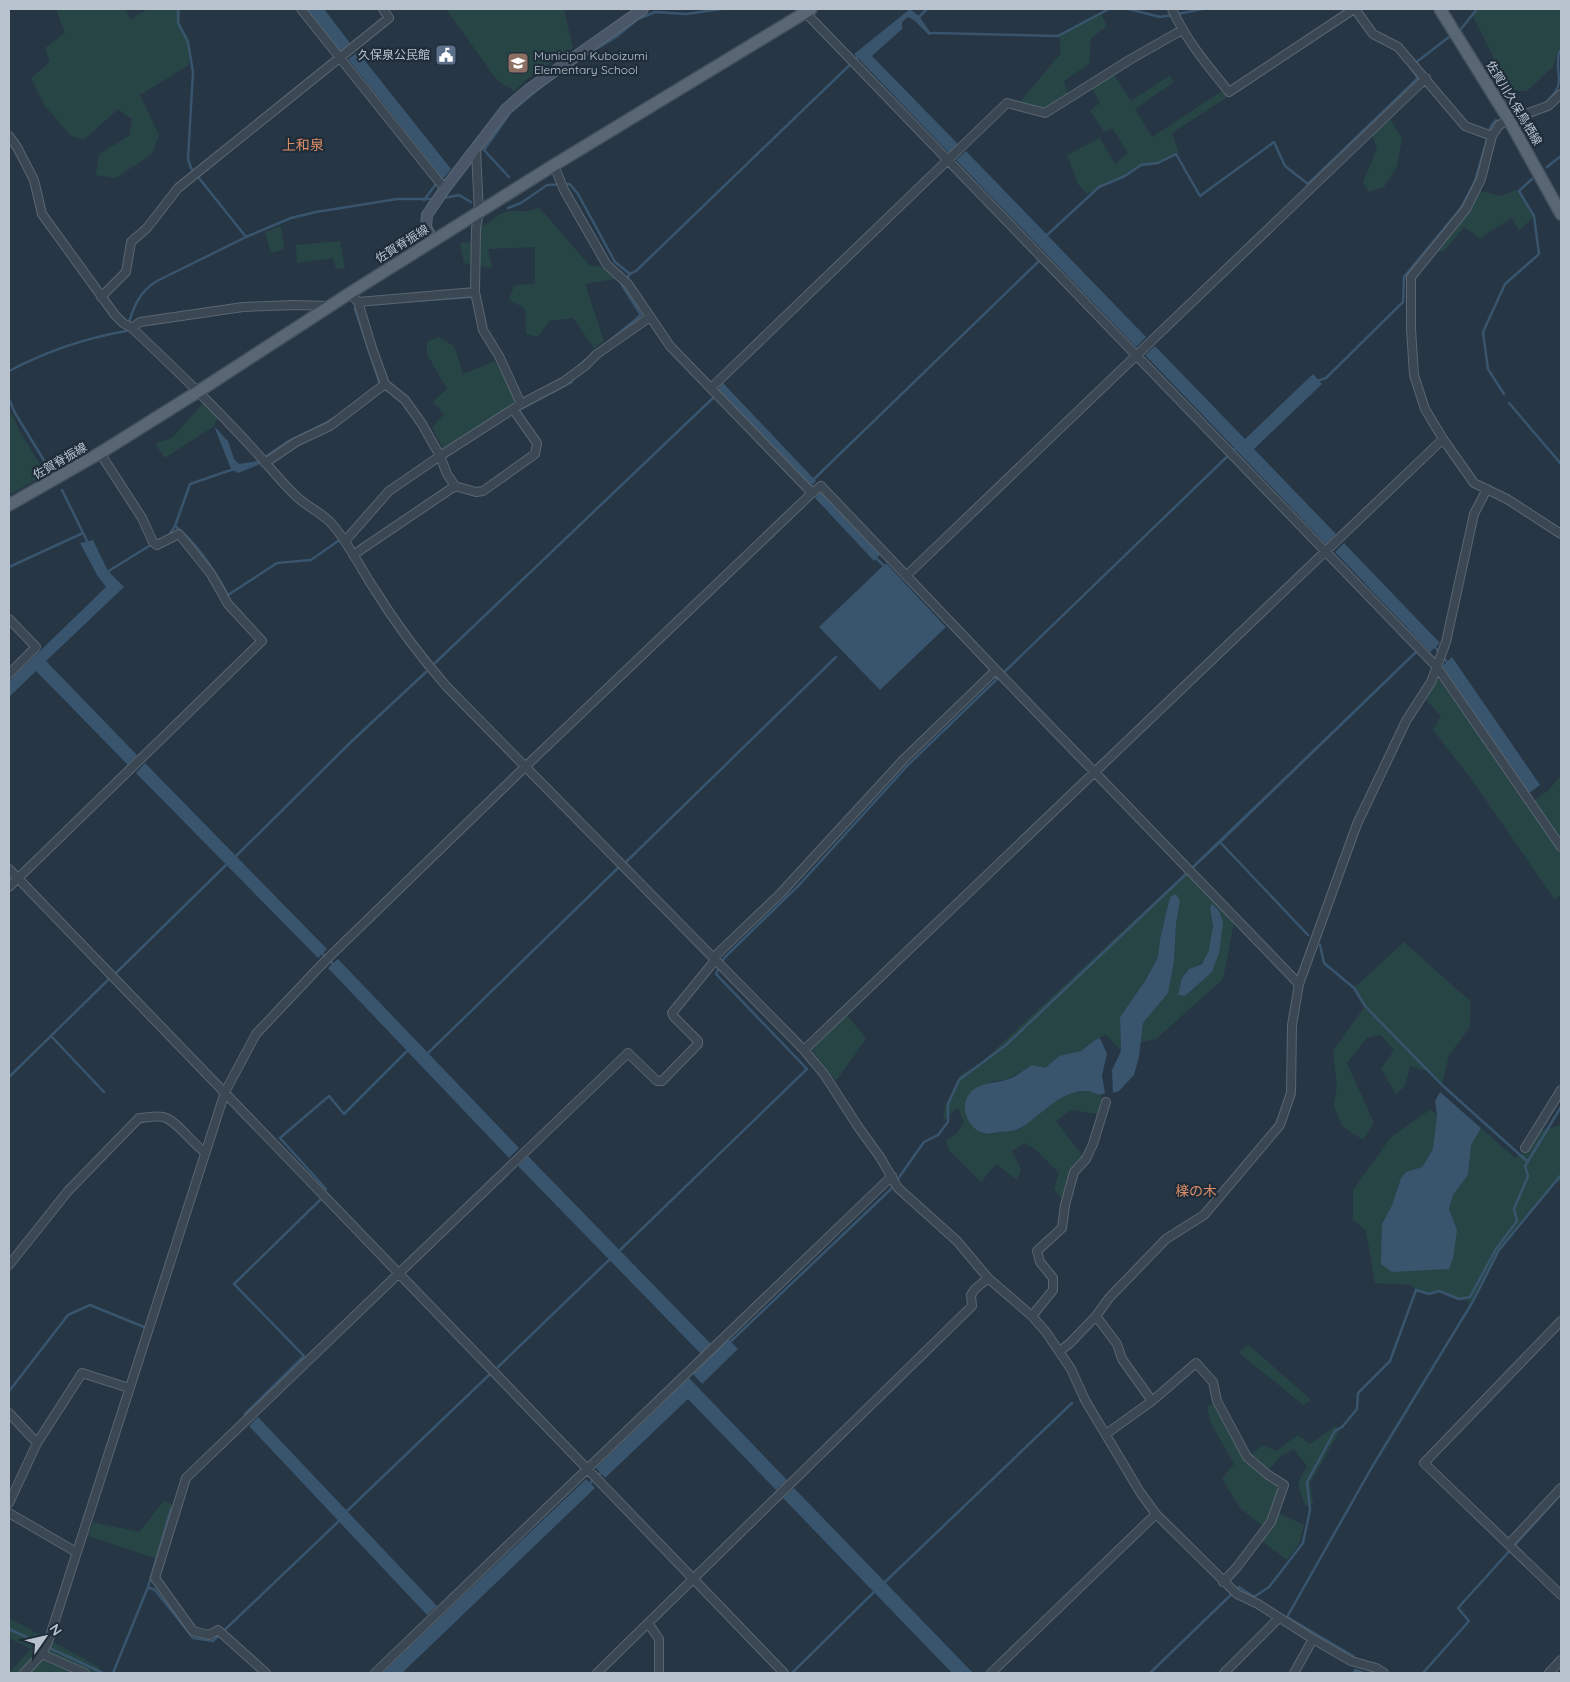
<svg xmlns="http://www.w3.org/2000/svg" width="1570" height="1682" viewBox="0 0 1570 1682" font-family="Quicksand,'Noto Sans JP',sans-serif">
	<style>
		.green { fill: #284546; fill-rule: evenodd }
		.water { fill: #39546d }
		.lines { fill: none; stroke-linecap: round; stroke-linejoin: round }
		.stream { stroke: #39546d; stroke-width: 2.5 }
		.street-casing { stroke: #596672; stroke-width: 10 }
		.secondary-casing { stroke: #596672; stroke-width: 12 }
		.primary-casing { stroke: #44515e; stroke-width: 14 }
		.street { stroke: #3b4854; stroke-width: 8 }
		.secondary { stroke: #495768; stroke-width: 10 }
		.primary { stroke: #596774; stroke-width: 11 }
		.labels { text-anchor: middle; stroke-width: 4.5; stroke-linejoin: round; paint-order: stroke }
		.poi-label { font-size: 12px; fill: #b8c3ce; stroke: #1f2d3a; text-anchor: end }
		.street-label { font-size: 12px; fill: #b8c3ce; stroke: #1f2d3a }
		.neighbourhood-label { font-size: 14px; fill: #dc8d65; stroke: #1f2d3a }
	</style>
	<rect width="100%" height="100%" fill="#263645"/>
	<path class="green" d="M56,9H126L130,19L148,9H181L180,22L189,39V65L140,95L159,135L152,154L116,178L96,175L99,154L129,136L132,119L118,109L84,140L71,136L45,106L31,78L50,62L45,48L65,33Z
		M446,9H564L573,48L528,78L514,91L497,80Z
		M1478,9H1561V48L1558,50L1553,67L1527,91L1510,90L1473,16Z
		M1100,12L1107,26L1091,38L1089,64L1064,81L1068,94L1043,110L1020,102L1061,53L1059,34Z
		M1113,74L1131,101L1169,76L1174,82L1135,109L1152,137L1223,90L1229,96L1172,133L1179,153L1158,163L1141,165L1125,176L1087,194L1078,184L1067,155L1100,138L1115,164L1128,153L1112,128L1104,132L1090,110L1100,103L1092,88Z
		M1390,119L1402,139L1397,166L1384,187L1369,192L1363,182L1377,149L1372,135Z
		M1515,190L1519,191L1534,216L1519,231L1512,218L1480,238L1464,227L1444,251L1435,252L1480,191L1501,196Z
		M539,207L589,265L601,267L615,279L585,284L604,341L594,348L573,318L549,321L538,337L526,334L525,309L509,299L514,286L535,283V247L488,249L492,268L464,263L460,243L472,242L478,227C489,225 494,217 503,213C514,208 526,215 539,207Z
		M281,226L284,249L271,253L265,232Z
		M340,241L345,268L336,269L333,258L297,263L296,245Z
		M438,337L454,346L463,374L495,361L516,402L443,448L432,428L444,414L433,402L447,389L427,354V342Z
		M205,401L218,416L214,426L165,458L155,444L173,437Z
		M9,408L20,432L46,474L9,495Z
		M1438,678L1528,805L1549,790L1561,775V894L1555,900L1472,780L1433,730L1441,716L1426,700Z
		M1186,872L1234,923L1223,979L1156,1039L1141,1042L1143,1023L1168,993L1174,962L1176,923L1180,901L1170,897L1160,939L1158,957L1145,981L1120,1017L1121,1051L1106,1035L1095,1040L1081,1051L1059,1056L1045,1068L1032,1066L1005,1080L992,1081L989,1135L1004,1131L1020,1129L1055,1102L1071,1093L1086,1091L1100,1095L1104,1101L1098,1114L1071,1110L1056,1121L1083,1156L1070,1172L1062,1199L1054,1189L1059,1173L1037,1151L1025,1143L1012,1151L1021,1169L1017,1180L996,1164L981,1182L949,1150L946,1140L956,1134L964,1123L958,1107L943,1121L945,1106L960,1075L982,1062ZM1210,908L1219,953L1212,972L1185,996L1178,995C1181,986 1181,976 1189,970C1193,966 1199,966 1203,962C1215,947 1213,926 1210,908Z
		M1404,942L1471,1002L1470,1027L1449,1055L1442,1085L1430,1072L1410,1066L1405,1086L1396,1094L1381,1069L1394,1050L1381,1035L1367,1038L1347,1063L1374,1123L1363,1140L1342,1126L1334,1106L1337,1086L1333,1051L1365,1006L1354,988Z
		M847,1015L866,1039L836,1081L811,1049Z
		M1431,1109L1437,1115L1433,1149L1422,1167L1406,1172L1401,1178L1392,1205L1382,1224L1457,1230L1449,1209L1453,1195L1468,1175L1471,1145L1481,1128L1515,1158L1528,1150L1542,1130L1561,1125V1182H1556L1499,1250L1472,1303L1439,1291C1428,1295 1419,1294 1411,1285L1375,1283L1366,1231L1353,1220V1190L1391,1137Z
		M1249,1345L1311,1400L1303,1405L1238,1352Z
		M1220,1402L1250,1455L1263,1445L1276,1451L1298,1435L1310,1444L1336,1426L1339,1432L1310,1483L1313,1504L1305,1506L1298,1483L1307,1466L1294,1449L1282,1455L1264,1475L1281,1486L1264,1527L1241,1509L1222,1479L1234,1464L1211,1423L1207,1406Z
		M164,1501L174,1505L158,1559L88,1536L93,1522L139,1532Z
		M1279,1513L1304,1525L1299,1544L1287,1560L1262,1541Z
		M9,1618L99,1667L98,1673H56L48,1671L46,1673H9L31,1649L9,1638Z"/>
	<path class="water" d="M307,9H324L350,43L340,51Z
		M910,9L919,16L930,32H939L929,35L915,21L908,17L902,22V29L872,56L958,144L949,153L854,54Z
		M358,52L451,169L443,179L348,59Z
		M966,151L1146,337L1136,347L956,160Z
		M1155,346L1245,439L1313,374L1322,384L1254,449L1336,534L1326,544L1145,355Z
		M723,383L816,481L811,486L718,389Z
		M352,406L325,424L292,442L260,464L238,473L231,469L214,426L228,441L234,459L239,464L257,461L288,440L325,422Z
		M821,492L880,555L874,561L815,498Z
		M93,540L108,571L124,587L46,661L137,755L128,765L36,671L9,697V681L106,587L97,575L80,543Z
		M1344,543L1440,643L1430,652L1335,552Z
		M886,563L946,627L880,690L819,627Z
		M1452,657L1540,785L1529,793L1442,666Z
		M145,763L327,949L318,958L136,773Z
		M1176,894L1180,901L1176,923L1174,962L1168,993L1143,1023L1139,1057L1134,1075L1119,1091L1113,1093L1112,1070L1121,1051L1120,1017L1145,981L1158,957L1160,939L1170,897Z
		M1212,904L1219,911L1223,922L1219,953L1212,972L1185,996L1178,995L1182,978L1189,969L1202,964L1209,950L1213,926L1210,908Z
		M338,959L519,1148L509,1158L328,968Z
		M1100,1038L1107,1054L1102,1075L1105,1093L1100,1095C1096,1094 1090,1091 1086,1091C1065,1090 1048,1108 1033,1119C1029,1122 1025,1126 1020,1128C1013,1132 1002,1131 994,1133C973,1139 956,1109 970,1093C980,1082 992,1084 1005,1080C1014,1078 1024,1070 1032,1065L1045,1068L1059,1056L1081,1051L1095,1040Z
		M1440,1092L1481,1128L1471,1145L1468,1175L1453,1195L1449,1209L1457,1230L1453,1259L1449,1269L1392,1272L1381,1264L1382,1224L1392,1205L1401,1178L1406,1172L1422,1167L1433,1149L1437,1115L1435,1101Z
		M528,1156L711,1344L701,1354L518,1166Z
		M728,1339L738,1349L702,1384L692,1373Z
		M689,1378L787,1480L776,1490L688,1399L605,1478L596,1468Z
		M258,1417L437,1606L427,1615L249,1426Z
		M586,1479L595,1488L402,1673H382Z
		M794,1488L973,1673H952L783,1498Z"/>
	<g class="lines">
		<path class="stream" d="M178,9V23L188,42L193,72L188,159L191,168L246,237
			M1129,9L1160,17L1172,15
			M1177,14L1203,9
			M918,18L927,9
			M1461,29L1477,9
			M934,33L1058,36L1109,9
			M580,59L616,37L638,19L655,12L686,14L722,9
			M1544,104C1569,82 1554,79 1559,52L1561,50
			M1514,113L1532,108
			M1489,134L1491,126L1496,120
			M1547,167L1561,156
			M509,177L484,150L511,112L547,82
			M444,198L459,195L471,202
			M424,200L436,184
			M508,208L521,203L547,185L570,184L578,194L615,262L630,274L636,271L859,56
			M1047,235L1099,187L1125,176L1141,165L1158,163L1176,154L1200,196L1274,142L1285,166L1308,184L1418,78L1410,67L1449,37
			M398,302L472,297
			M355,309L380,384L378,385
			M607,343L641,315L622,285L630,274
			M578,366L587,359
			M9,371C45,352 86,338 126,331C133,310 137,293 157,281L246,237L291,218L316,212L397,199H434
			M1317,381L1326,378L1403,302L1404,277L1461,208L1475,181L1487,139
			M1504,394L1488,369L1483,332L1505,284L1539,254L1534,216L1519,191L1532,179
			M9,399L15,413L48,467
			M1509,403L1561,464
			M521,409L572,382
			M814,479L1038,262
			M62,490L88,543
			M175,526C198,544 214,569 228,595L277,563L311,560L338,541
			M346,534L355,524
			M169,535L175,526L190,484L234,469
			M875,557L883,565
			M9,567L83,533
			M107,572L154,543
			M1434,646L1448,663
			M1416,652L1193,867L1220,842Z
			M435,663L714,397
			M1220,842L1308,935
			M236,856L353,740L426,672
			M625,863L836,657
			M1320,945L1324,963L1354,988L1365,1006L1442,1085L1528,1162
			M321,952L335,966
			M722,963L724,958L800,884L908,765L1235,449H1238
			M116,973L226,865
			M51,1036L104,1092
			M428,1053L618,868
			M9,1077L108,980
			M326,1189L280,1138L329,1096L344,1114L407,1051
			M618,1252L807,1069L716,974L719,968
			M729,1343L890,1190L924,1142L938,1135L948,1122V1104L959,1080L1006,1045L1186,874
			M498,1367L609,1260
			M9,1390H10L68,1315L90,1305L144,1327
			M245,1414L304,1356L234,1284L320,1200
			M588,1485L602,1472
			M347,1511L489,1375
			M885,1582L1072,1403
			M148,1587L171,1509
			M9,1629L103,1673
			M1354,1659L1353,1656L1287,1617L1372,1467L1472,1303L1499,1250L1561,1175
			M113,1673L148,1587L155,1590L193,1638L213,1641L339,1521
			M792,1673L874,1592
			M1150,1673L1239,1587L1254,1597L1269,1587L1303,1543L1310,1510L1307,1482L1335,1431L1342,1427L1357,1409L1358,1393L1390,1361L1416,1290L1429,1294L1439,1291L1459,1299L1470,1297L1496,1249L1517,1221L1514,1209L1528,1176L1525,1166L1561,1107
			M1354,1673L1355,1670L1364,1673
			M1423,1673L1469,1621L1458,1608L1561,1494"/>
		<g class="street-casing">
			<path id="street" d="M301,9L440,183L446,187
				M1172,9C1186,40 1207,65 1229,92L1354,9
				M1355,9L1373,34L1398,47L1465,126L1492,136
				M803,10L1437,667L1561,847
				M1561,94L1548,106L1509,120L1499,125L1492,136L1481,179L1466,209L1411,277V329L1414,375L1425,409L1443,439L1474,483L1507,499L1561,534
				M9,136L17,147L34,180L42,214L115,315L123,323L132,328C174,368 216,408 255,451C269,466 281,482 296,496C307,507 321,512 331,523C349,543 360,568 375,590C396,624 420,656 447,687L804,1050L824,1074L859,1128L880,1157L898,1188L957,1241L988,1278L1032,1316L1046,1332L1071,1369L1085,1400L1140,1492L1156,1514L1237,1594L1258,1604L1313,1639L1351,1661L1376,1668L1384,1673
				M476,150L479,213L476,228L475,292L483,330L499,356L521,404
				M554,165L564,190L607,265L628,284L670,346L812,493
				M350,293L358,302L372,348L385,384L405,400L422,424L440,456L447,474L455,486L476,492L483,491L535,454L537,443L513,409
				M101,297L126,272L131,242L147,228L178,188L389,18L383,9
				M358,302L475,292
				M132,328L140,322L243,307L294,305L330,306
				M711,388L1007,103L1045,113L1131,59L1182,30
				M265,463L296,442L330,426L385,384
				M345,541L389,491L440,456L521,404L563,382L585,366L597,354L650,317
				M353,555L455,486
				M907,575L1426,78
				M9,619L36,647L9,674
				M9,869L784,1673
				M9,887L262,641L228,604L211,574L179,534L157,545L153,542L142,518L100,453
				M804,1050L1443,439
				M1525,1148L1561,1090
				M9,1265L68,1191L139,1118C146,1118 156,1115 163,1117C177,1120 192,1144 205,1152
				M1032,1316L1053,1290V1278L1040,1262L1037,1251L1062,1228L1065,1205L1074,1172L1086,1159L1093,1144L1106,1102
				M1096,1316L1117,1344L1122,1359L1152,1401
				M1561,1321L1424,1463L1561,1595
				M1060,1351L1070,1343L1096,1316L1109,1298L1166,1239L1204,1215L1280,1125L1291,1093L1292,1025L1299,984L1357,824L1406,721L1431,682L1446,642L1474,514L1487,489
				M9,1413L37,1443
				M1106,1434L1152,1401L1196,1363L1213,1382L1217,1401L1247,1457L1267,1474L1284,1485L1271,1522L1237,1567L1223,1582
				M9,1503L37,1443L82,1373L129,1388
				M9,1513L76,1552
				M1509,1544L1561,1488
				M648,1623L659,1639V1673
				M42,1654L85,1673
				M24,1673L42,1654L48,1642L225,1092L256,1034L326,960L526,766L812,493L821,486L996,670L1299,984
				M266,1673L218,1630L209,1635L193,1631L155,1578L186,1478L628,1053L657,1081H662L698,1044V1041L674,1017L672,1013L712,964L715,956L780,894L904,759L996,670
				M375,1673L892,1176
				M597,1673C721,1551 847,1429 972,1306L971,1295L975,1289L988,1278
				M991,1673L1156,1514
				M1224,1673L1279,1618
				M1294,1673L1313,1639
				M1549,1673L1561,1660"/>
		</g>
		<g class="secondary-casing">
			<path id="secondary" d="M433,241L426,227L427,215L446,187L506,109L528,90L643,9"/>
		</g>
		<g class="primary-casing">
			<path id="primary" d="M1440,9L1509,120L1561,214
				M9,505L100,453L199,391L350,293L554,165L811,9"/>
		</g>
		<use href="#street" class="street"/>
		<use href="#secondary" class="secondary"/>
		<use href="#primary" class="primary"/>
	</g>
	<defs>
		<g id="civic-square" transform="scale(1.125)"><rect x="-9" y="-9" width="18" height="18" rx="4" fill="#5c6f8a" stroke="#1f2d3a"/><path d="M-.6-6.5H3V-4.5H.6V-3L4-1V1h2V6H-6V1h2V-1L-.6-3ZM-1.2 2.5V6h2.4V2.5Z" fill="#fff"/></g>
		<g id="school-square" transform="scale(1.125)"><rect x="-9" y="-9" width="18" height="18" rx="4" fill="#8d6e63" stroke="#1f2d3a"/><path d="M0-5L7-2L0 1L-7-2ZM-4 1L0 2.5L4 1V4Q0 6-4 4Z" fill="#fff"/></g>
	</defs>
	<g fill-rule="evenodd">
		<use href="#civic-square" x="446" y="55"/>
		<use href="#school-square" x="518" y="63"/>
	</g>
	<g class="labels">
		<g class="poi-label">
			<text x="430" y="59">久保泉公民館</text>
			<text x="534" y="60" text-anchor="start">Municipal Kuboizumi<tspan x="534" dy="14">Elementary School</tspan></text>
		</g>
		<g class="street-label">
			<text transform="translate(1514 103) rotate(59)" y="4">佐賀川久保鳥栖線</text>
			<text transform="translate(402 244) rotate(-32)" y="4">佐賀脊振線</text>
			<text transform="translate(60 461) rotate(-30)" y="4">佐賀脊振線</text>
		</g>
		<g class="neighbourhood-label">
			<text x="303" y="150">上和泉</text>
			<text x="1196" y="1196">檪の木</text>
		</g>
	</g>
	<rect width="1570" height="1682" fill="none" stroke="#b8c3ce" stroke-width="20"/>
	<g transform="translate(45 1637) rotate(56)" stroke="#1f2d3a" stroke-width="4" paint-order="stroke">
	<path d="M0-4L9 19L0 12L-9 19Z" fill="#b8c3ce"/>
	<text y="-8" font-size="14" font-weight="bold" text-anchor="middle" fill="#b8c3ce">N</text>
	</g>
</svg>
